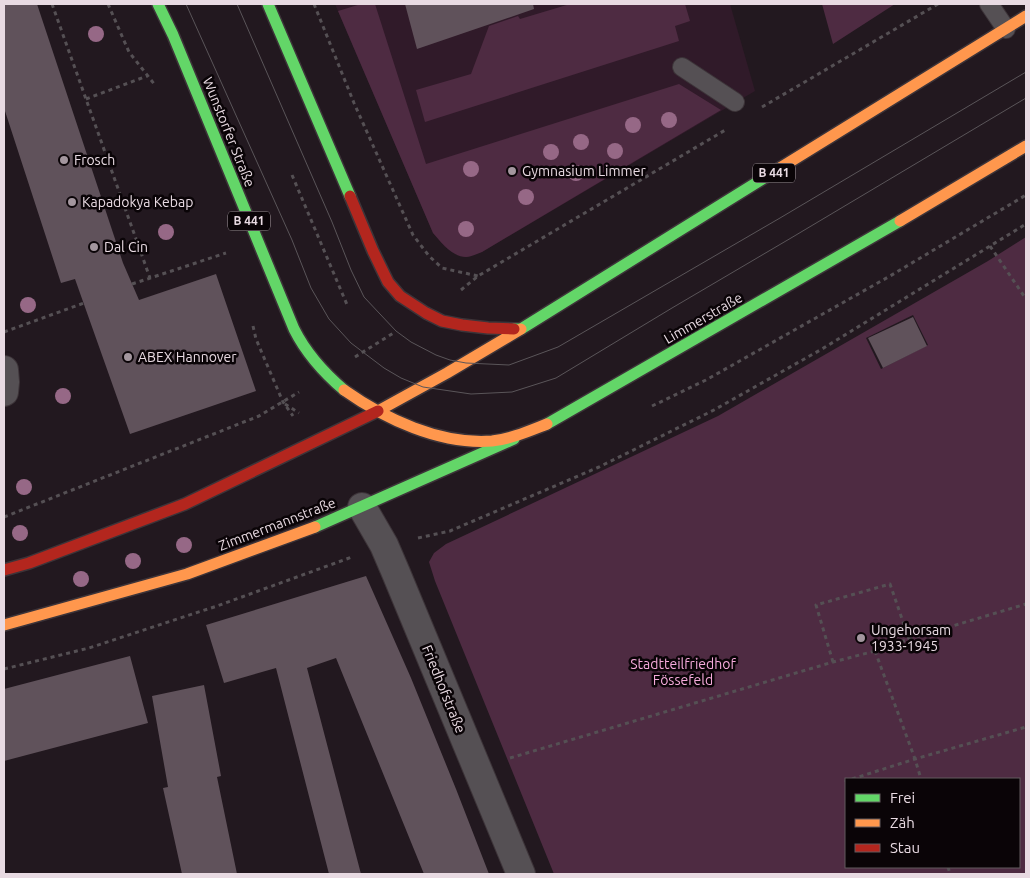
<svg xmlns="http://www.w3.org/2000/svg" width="1030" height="878" viewBox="0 0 1030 878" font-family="Ubuntu,sans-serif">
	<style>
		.built { fill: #301a29 }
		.green { fill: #4e2b42; fill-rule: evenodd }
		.building { fill: #60525b }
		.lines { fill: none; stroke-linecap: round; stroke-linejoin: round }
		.lane-casing { stroke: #3d3439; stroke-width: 20 }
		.street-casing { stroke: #3d3439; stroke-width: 30 }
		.fast-casing { stroke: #3d3439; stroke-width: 14 }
		.slow-casing { stroke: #3d3439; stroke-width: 14 }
		.jam-casing { stroke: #3d3439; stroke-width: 14 }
		.path { stroke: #555054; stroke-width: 3; stroke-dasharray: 4 4; stroke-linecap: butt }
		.lane { stroke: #555054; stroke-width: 18 }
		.street { stroke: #555054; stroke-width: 28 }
		.fast { stroke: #63d668; stroke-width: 11 }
		.slow { stroke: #ff974d; stroke-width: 11 }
		.jam { stroke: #b3261e; stroke-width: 11 }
		.tram { stroke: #5a5559; stroke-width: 1 }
		.tree { fill: #966886 }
		.poi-dot { fill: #a3969e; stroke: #0a0407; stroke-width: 2 }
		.labels { text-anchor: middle; stroke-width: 5; stroke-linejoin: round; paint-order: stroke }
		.shield { fill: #0a0407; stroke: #a59aa0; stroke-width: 1 }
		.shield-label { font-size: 12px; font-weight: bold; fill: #e8dae2 }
		.street-label { font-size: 14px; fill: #e8dae2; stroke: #0a0407 }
		.poi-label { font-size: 14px; fill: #e8dae2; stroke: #0a0407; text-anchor: start }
		.park-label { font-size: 14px; fill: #f5aadb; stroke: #0a0407 }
	</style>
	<rect width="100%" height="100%" fill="#22181f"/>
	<path class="built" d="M335,4H730L755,91L482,252L465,257L459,255L445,247L433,233Z"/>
	<path class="green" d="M361,4H375L426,164L679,84L721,110L482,252C477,254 471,257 466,257C452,257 441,242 433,233L338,11Z
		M570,4H685L690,21L675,26L679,41L425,122L416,90L471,74L489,26L518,16L520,19Z
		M822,4H895L833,44Z
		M1026,237V874H554L435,581L429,562L434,553L446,544L718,416L988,261ZM913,315L928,345L881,369L866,338ZM846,779H1019V867H846Z"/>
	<path class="building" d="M4,4H37L123,263L139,300L216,274L256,391L130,434L75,279L61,283L4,108Z
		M405,4H533L534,9L417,49Z
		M913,317L927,346L883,368L868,338Z
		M366,576L411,678L456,789L489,874H424L336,658L307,668L361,874H329L276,668L224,683L206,625Z
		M130,656L148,723L4,761V689Z
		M204,685L221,776L217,777L237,874H182L163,788L168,787L152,696Z"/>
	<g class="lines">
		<g class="lane-casing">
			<path id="lane" d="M989,4L1006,29
				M682,67L735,102"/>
		</g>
		<g class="street-casing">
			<path id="street" d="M4,370L5,382L4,392
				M362,507L384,545L396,573L521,874"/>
		</g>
		<g class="fast-casing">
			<path id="fast" d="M158,4L173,35L294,329C306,353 324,373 344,390
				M268,4L350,196
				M514,329H521L780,168
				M547,424L900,221
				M315,527L514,439"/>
		</g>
		<g class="slow-casing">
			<path id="slow" d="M780,168L1026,16
				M900,221L1026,146
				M344,390C385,419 440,445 492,441C511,439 529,431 547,424
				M378,411L447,373L521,329
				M4,625L187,574L315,527"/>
		</g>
		<g class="jam-casing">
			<path id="jam" d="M350,196L373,251L388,282L400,296L426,313L442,321L462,325L488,328L514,329
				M4,570L29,563L185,504L378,411"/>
		</g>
		<path class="path" d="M52,4L150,278
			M108,4L129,52L155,85
			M314,4L354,103L413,235L429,256L442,268L478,276
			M86,99L147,76
			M762,107L938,4
			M292,175L348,307
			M990,246L1026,299
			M132,284L226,253
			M461,290L478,276L727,129
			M253,326L256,339L283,402L293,416
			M4,332L84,303
			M355,357L395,332
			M285,404L299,413
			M652,406L706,380L890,276L1026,195
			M4,517L259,416L299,392
			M418,538L450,531L599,467L714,410L822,349L1026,224
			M875,651L915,759L921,779
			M833,662L816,605L890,584L909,639
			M4,669L89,648L217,606L352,557
			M510,758L833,662L875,651L909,639L1026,604
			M852,779L915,759L1026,727
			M845,782L846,781
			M948,867L950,874"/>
		<use href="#lane" class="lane"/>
		<use href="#street" class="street"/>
		<use href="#fast" class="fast"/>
		<use href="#slow" class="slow"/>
		<use href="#jam" class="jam"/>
		<path class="tram" d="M186,4L292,240L311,288L329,319L351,343L384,368L401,378L423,387L471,394L512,392L556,378L672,308L791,238L1026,98
			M237,4L332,222L351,270L364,297L396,331L411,342L436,355L450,360L466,363L509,365L558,347L780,218L1026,72"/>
	</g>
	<g class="tree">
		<circle cx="96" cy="34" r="8"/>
		<circle cx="669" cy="120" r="8"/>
		<circle cx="633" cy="125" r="8"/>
		<circle cx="581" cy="142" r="8"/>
		<circle cx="615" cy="151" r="8"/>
		<circle cx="551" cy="152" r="8"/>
		<circle cx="471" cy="169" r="8"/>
		<circle cx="576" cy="173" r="8"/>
		<circle cx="526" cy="197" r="8"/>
		<circle cx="466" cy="229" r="8"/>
		<circle cx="166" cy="232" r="8"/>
		<circle cx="28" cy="305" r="8"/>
		<circle cx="63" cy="396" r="8"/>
		<circle cx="24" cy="487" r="8"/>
		<circle cx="20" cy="533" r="8"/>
		<circle cx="184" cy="545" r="8"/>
		<circle cx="133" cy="561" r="8"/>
		<circle cx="81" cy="579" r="8"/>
	</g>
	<g class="poi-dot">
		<circle cx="64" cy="160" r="5"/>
		<circle cx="512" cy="171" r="5"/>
		<circle cx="72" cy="202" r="5"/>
		<circle cx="94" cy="247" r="5"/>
		<circle cx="128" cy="357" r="5"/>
		<circle cx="861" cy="638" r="5"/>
	</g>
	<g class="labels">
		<g class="shield">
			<rect x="753" y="163.5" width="42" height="19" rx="4"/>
			<rect x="228" y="211.5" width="42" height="19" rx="4"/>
		</g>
		<g class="shield-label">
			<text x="774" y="177">B 441</text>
			<text x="249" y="225">B 441</text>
		</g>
		<g class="street-label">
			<text transform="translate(229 132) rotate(68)" y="5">Wunstorfer Straße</text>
			<text transform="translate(703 318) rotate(-30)" y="5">Limmerstraße</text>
			<text transform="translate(277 524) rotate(-21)" y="5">Zimmermannstraße</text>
			<text transform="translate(444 689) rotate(68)" y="5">Friedhofstraße</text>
		</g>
		<g class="poi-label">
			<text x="74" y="165">Frosch</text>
			<text x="522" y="176">Gymnasium Limmer</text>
			<text x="82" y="207">Kapadokya Kebap</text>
			<text x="104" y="252">Dal Cin</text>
			<text x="138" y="362">ABEX Hannover</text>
			<text x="871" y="635">Ungehorsam<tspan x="871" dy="16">1933-1945</tspan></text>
		</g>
		<g class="park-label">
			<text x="683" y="669">Stadtteilfriedhof<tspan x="683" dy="16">Fössefeld</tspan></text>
		</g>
	</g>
	<rect width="1030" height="878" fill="none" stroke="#e8dae2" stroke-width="10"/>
	<rect x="845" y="778" width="175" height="90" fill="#0a0407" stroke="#635a5f"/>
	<rect x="855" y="794" width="25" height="8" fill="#63d668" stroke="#635a5f"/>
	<text x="890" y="803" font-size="15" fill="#e8dae2">Frei</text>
	<rect x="855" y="819" width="25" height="8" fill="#ff974d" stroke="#635a5f"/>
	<text x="890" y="828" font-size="15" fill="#e8dae2">Zäh</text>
	<rect x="855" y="844" width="25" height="8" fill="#b3261e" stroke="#635a5f"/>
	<text x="890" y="853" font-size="15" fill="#e8dae2">Stau</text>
</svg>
